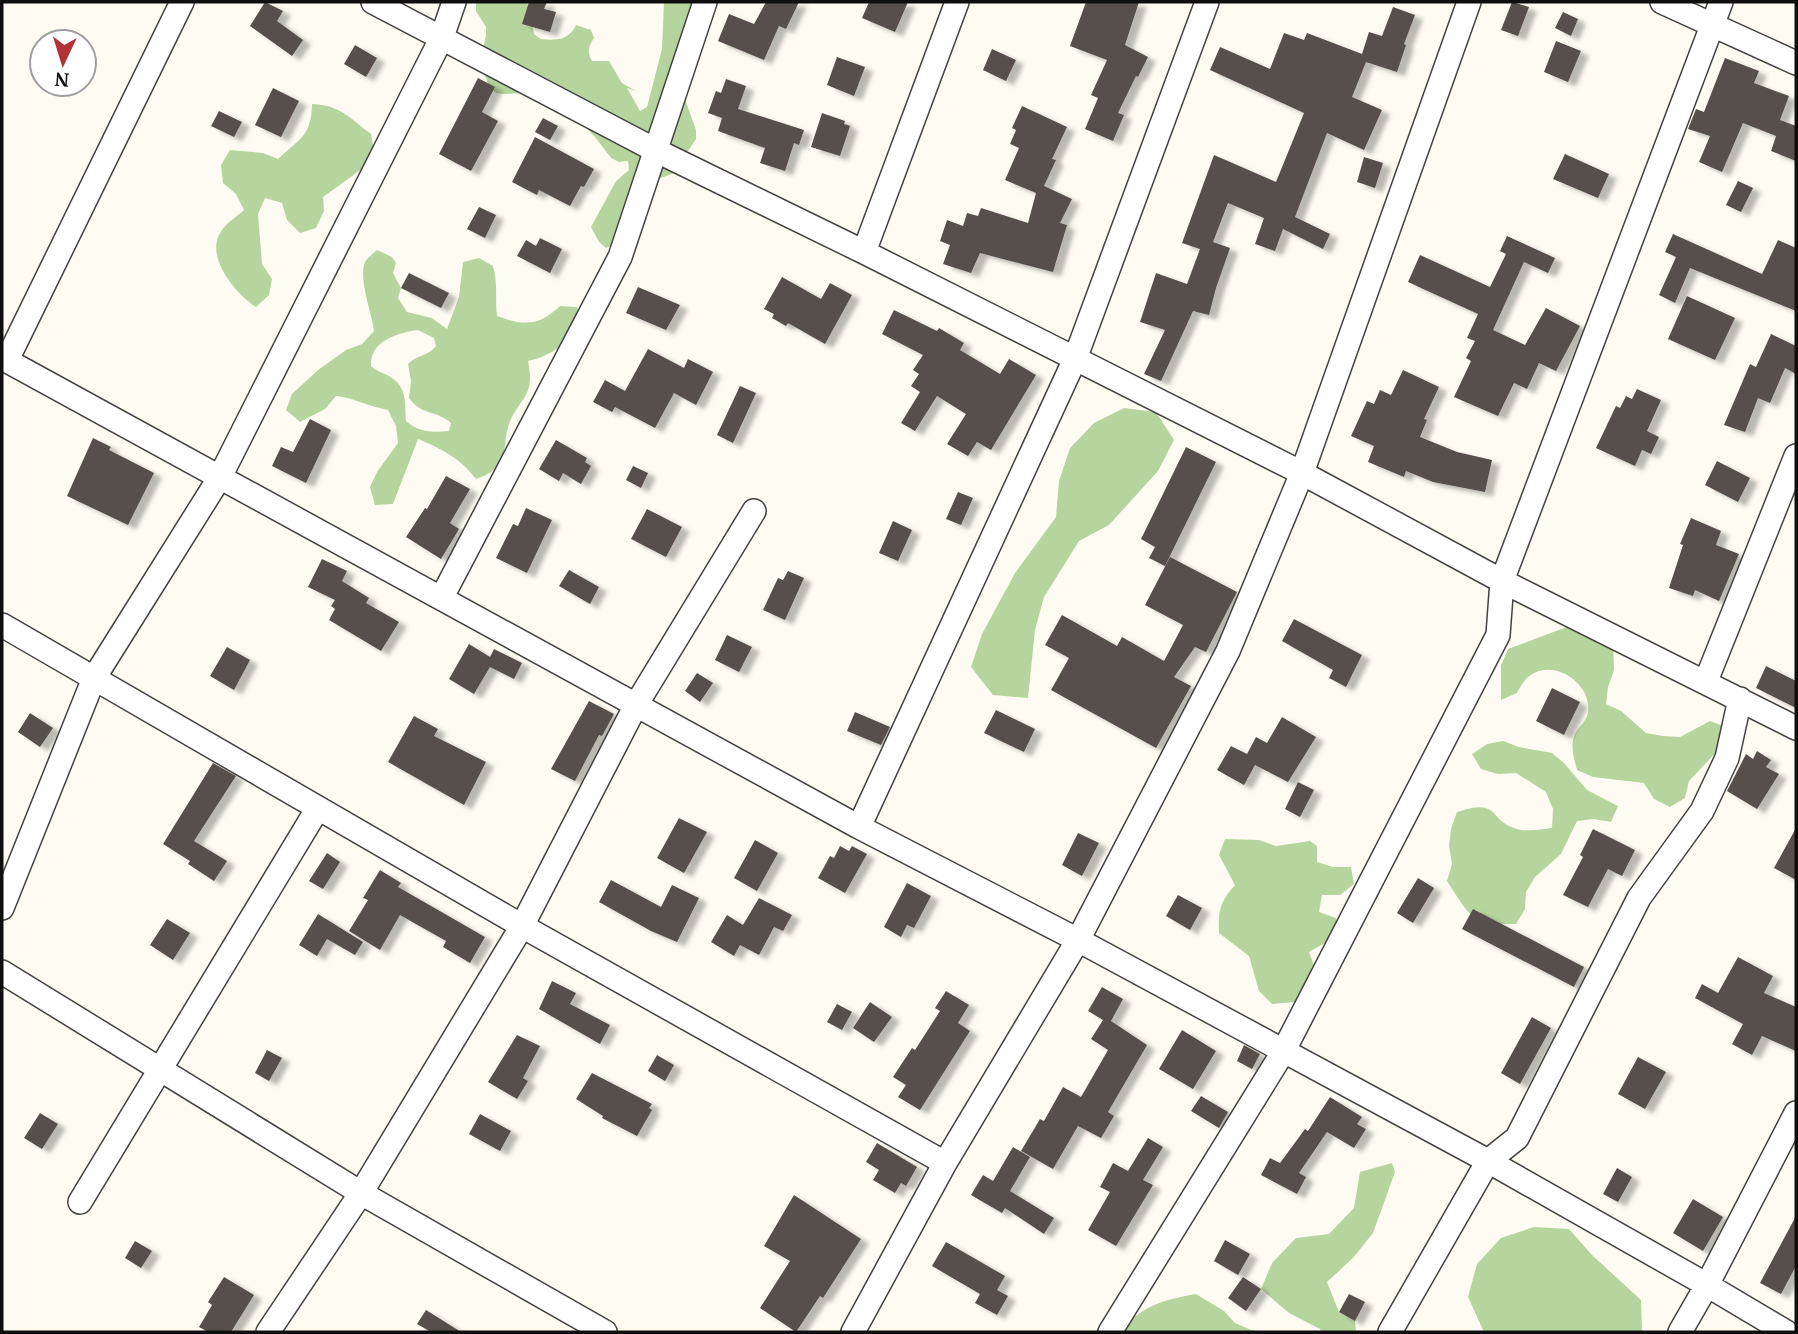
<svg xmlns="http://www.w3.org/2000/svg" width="1798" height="1334" viewBox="0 0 1798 1334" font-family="'PT Serif',serif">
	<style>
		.forest { fill: #b6d59e; fill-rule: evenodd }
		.building { fill: #57504c; filter: url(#shadow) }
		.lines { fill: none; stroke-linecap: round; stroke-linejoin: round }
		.minor-casing { stroke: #424242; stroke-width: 26 }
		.minor { stroke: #fff; stroke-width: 23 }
	</style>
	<defs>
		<filter id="shadow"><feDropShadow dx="8" dy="4.5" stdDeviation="2" flood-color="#0004"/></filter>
	</defs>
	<rect width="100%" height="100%" fill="#fefcf2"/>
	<path class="forest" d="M476,2H523L528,4L534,34L541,39C556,41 569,40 576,25L591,30L594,38C588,47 587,52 592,61H609L622,83L636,91L627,88L640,111L647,107L662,49L664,2H694L685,90V99L696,130V139L686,154L682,170L656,180L614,245L606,248L599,242L591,227L616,181L629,170L628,161L619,162L611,158L595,137L582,124L531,93L504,94L496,93L489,87L481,60L486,35V27L476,11Z
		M312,104C340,105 350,118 371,134L374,151L366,166L323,197L324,211L316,228L300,233L287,220L282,203L265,198L258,214L262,264L272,279L269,295L256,307C237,295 205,258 220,233C225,224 236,217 244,210L236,194L223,183L221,165L230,150L263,153L278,159C300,138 311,137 312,104Z
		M377,250L392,257L396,263L393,273L401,288L398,298L407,312L432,318L447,329L459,297L463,262L479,258L493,266C498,283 495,298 497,316C524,326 539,326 560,306L577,307L583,323C565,343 555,355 528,361C536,399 518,397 508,427C505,437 506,450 501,460C496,471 487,475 476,479C460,458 442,449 418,439L393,504L375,505L370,487L377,472L398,443L396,426L388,410C369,407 355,398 336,396L325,409L300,422L286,410L292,394L318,370L346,350L362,344L374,331C372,313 358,279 365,262C367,258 374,253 377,250ZM418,330L434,338L436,346C429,356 416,355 408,364L411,381L409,398C422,416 437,410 451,423L449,431C433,433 418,432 406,421C405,404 407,388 392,378C385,373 377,372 371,366C370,341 397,333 418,330Z
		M1124,408L1156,412L1174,440L1158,471L1109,525L1079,541L1044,597L1035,630L1028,698L993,695L971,667L982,634L1015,573L1056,517L1059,481L1070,448L1094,423Z
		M1572,625L1613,636L1614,670L1608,687L1606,704L1621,711L1646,733L1663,736L1680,737L1710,721L1726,727L1725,743L1689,781L1685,798L1670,807L1654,799L1644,783L1593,777L1577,770C1574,758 1569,744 1576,732C1583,722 1590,718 1588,704C1585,682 1560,665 1539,671C1527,675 1523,682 1517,693L1501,700V665L1508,649Z
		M1503,741L1519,747L1552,753L1564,763L1587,790L1618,806L1611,822L1594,819L1577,821L1561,854L1535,877L1526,892L1525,909L1516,924C1470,925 1470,916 1447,881L1452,864L1449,846L1451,829L1457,812C1501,797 1488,821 1517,829C1526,832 1542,829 1552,828L1553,809L1546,792L1516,773L1498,774L1481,769L1472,754L1487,744Z
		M1225,839L1259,840L1276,846L1310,841L1317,846V862L1333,867H1351L1354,884L1340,895H1322L1319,912L1336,918L1339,935L1309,952L1315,968L1308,1001L1272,1004L1259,991L1249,956L1219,933C1218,911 1220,902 1235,885L1219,855Z
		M1392,1163L1395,1172L1373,1233L1353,1258L1327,1282L1339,1312L1355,1321L1356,1332H1321L1320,1329L1289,1313L1261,1289L1272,1263L1296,1238L1329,1234L1354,1208L1360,1172Z
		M1534,1227L1569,1229L1592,1255L1641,1300L1642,1332H1484L1468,1297L1477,1264L1501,1238Z
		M1196,1294L1224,1311L1235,1323L1251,1330L1267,1332H1120C1142,1305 1163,1300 1196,1294Z"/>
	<path class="building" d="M265,2L283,11L277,21L303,40L292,56L250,26Z
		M529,2H547L544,9L556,12L550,32L522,24Z
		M766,2H799L786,29L779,26L764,60L718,41L729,14L754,24Z
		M869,2H908L895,32L862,18Z
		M1086,2H1139L1125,45L1148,57L1138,77L1136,76L1118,113L1124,115L1113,141L1085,129L1098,98L1091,95L1107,60L1070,46Z
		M1512,2L1529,7L1518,36L1501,30Z
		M1393,7L1415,15L1404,44L1406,45L1397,72L1366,62L1352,97L1382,110L1364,150L1327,133L1295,217L1330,234L1323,249L1283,229L1275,251L1255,244L1264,218L1228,203L1213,242L1230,248L1216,288L1209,315L1193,311L1161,381L1144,374L1165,330L1140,322L1156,273L1187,284L1200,249L1182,243L1214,155L1276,182L1304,113L1210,70L1220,47L1270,69L1284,33L1304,40L1307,33L1362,54L1369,32L1382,36Z
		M1563,12L1578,19L1571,36L1555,28Z
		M1556,41L1581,51L1568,82L1544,72Z
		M355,45L377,58L366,77L344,64Z
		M992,49L1016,60L1006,81L983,70Z
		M837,57L865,67L854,96L827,85Z
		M1725,58L1759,71L1754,83L1789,96L1780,120L1796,126V161L1771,151L1776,136L1743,123L1722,172L1699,162L1710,136L1688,129L1696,109L1704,112Z
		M478,78L495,87L482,112L498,121L471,171L439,154Z
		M726,79L746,86L738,109L804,130L799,145L794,143L785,171L760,163L765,148L718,131L722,118L708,113L716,91L721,93Z
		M273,88L299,101L281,137L255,125Z
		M1022,106L1067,127L1052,159L1056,160L1044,186L1072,199L1060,223L1067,225L1053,272L980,253L971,273L943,264L950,245L940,241L947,220L963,226L967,213L978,216L981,208L1028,223L1036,193L1005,180L1019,148L1010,144L1016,130L1012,128Z
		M219,111L242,122L234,137L211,126Z
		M822,113L845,121L844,124L850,126L840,156L811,147Z
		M543,118L558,126L550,140L535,132Z
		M535,137L594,169L584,187L581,186L570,206L539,190L537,195L512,182Z
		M1565,154L1609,174L1598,198L1553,179Z
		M1364,157L1383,163L1375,188L1357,182Z
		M1738,181L1753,188L1741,212L1726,205Z
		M479,207L496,215L485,238L467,229Z
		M1673,234L1762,274L1778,240L1796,248V311L1690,268L1675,303L1659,295L1676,257L1665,252Z
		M1507,236L1555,258L1548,273L1524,262L1493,330L1525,345L1546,308L1580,326L1556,371L1539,363L1527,389L1514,383L1498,416L1454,397L1471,361L1466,358L1475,341L1467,338L1478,314L1408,282L1420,255L1490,287L1506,254L1500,251Z
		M540,238L562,249L550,273L517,256L526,240L536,246Z
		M409,273L449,293L441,308L401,288Z
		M782,277L821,299L830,283L852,295L825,344L788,323L786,326L772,318L774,314L764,309Z
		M638,287L680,305L666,330L626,313Z
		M1687,296L1735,318L1715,360L1668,339Z
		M894,310L937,331L939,328L964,343L960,350L1000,374L1009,359L1036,375L991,450L977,442L968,456L947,444L966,414L937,396L915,431L901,423L920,392L911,386L919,374L913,370L923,355L882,334Z
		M1771,334L1796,346V374L1785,368L1770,403L1758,398L1745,432L1724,425L1750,364L1756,367Z
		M648,349L684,368L688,359L713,372L696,405L674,393L655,428L615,407L612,412L593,402L605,380L625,391Z
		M1403,370L1439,387L1424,419L1427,420L1420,437L1457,452L1492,460L1485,492L1433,482L1406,471L1404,477L1368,462L1374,446L1351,436L1367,401L1374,404L1380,390L1391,395Z
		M740,386L756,393L733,443L717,435Z
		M1637,389L1661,400L1647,431L1659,437L1651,454L1642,450L1635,466L1596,448L1616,406L1620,408L1626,396L1632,399Z
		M310,419L331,430L306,483L272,466L281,447L293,452Z
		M93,438L111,447L109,450L154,473L128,525L67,496Z
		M556,440L587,458L585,462L591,466L581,484L563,473L559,481L539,469Z
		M1186,447L1216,462L1165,566L1149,558L1155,547L1141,539Z
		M1717,461L1750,478L1738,502L1705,485Z
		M633,466L648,473L641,488L626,480Z
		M446,476L470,489L450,523L459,529L441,559L406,537L425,508L427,509Z
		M958,492L973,498L961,525L946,519Z
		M526,508L552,520L527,573L496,558L513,524L518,526Z
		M647,509L682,527L666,557L631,539Z
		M1691,518L1721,531L1716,545L1739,554L1719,601L1695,590L1693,596L1669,588L1683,545L1680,544Z
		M893,521L912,530L898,561L879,553Z
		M1170,557L1237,592L1206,652L1195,647L1174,677L1191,686L1156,748L1051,690L1069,658L1045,645L1062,615L1117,646L1122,637L1164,661L1183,625L1145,605Z
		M322,559L347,571L342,581L369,598L366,603L399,622L381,651L329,620L335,609L331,606L335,600L308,587Z
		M569,570L599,587L590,604L559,586Z
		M788,571L804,578L785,620L763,610L778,578L783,580Z
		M1294,619L1362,655L1346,687L1329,678L1333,670L1282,641Z
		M727,635L752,647L739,672L715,660Z
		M469,644L490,657L494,649L522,663L514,679L490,667L474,694L449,679Z
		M227,647L250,660L234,690L210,676Z
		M1766,666L1796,681V708L1756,688Z
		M697,673L713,683L700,702L685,691Z
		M1552,688L1580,702L1564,735L1536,721Z
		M589,701L614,714L602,736L599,735L575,781L551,769Z
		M996,710L1035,729L1024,752L984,733Z
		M855,712L890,727L881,745L847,731Z
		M30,713L53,728L40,747L18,732Z
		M414,716L438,729L434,736L486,762L464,805L388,762Z
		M1282,717L1316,737L1288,782L1255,765L1244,785L1217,770L1231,746L1247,754L1256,737L1267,743Z
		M1757,751L1771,760L1766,767L1779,774L1757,809L1727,791L1746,754L1753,759Z
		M213,763L236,776L194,841L227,861L214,881L188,864L190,861L163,844Z
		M1298,782L1314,790L1300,817L1285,809Z
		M679,818L707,832L684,873L657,858Z
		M1796,828V880L1774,868Z
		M1593,829L1635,850L1622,876L1608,869L1588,907L1563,895L1583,857L1580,855Z
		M1078,833L1099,843L1082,876L1062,865Z
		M755,840L778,853L757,891L734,878Z
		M840,846L849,851L852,846L867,854L845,893L818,878L830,856L834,858Z
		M327,853L340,862L323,889L309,881Z
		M380,870L401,883L398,887L485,937L470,963L443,947L446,941L400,915L380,950L349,931L368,900L363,898Z
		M1418,878L1434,888L1413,923L1397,913Z
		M611,880L661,907L672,885L699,898L677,942L651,931L599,902Z
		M907,883L931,896L914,928L907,925L901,937L884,927Z
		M1178,895L1202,908L1190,930L1166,916Z
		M759,898L792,915L783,931L774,927L759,955L740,945L734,956L711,942L727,915L743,925Z
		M1473,909L1584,967L1574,987L1462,929Z
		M318,914L363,942L355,955L327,939L317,956L299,945Z
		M167,919L190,933L173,960L150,945Z
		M1738,957L1773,976L1764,993L1796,1007V1051L1762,1036L1752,1055L1732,1044L1743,1024L1695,998L1702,984L1718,993Z
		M552,981L576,993L570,1004L610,1025L600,1044L539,1009Z
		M1102,987L1123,999L1111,1021L1147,1045L1108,1112L1114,1116L1101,1138L1078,1126L1053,1169L1021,1151L1040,1119L1044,1121L1063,1087L1081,1097L1108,1050L1091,1039L1103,1020L1088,1011Z
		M946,991L969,1005L958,1023L970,1031L920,1110L898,1097L906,1085L893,1077L912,1048L915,1050L940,1011L935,1008Z
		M870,1002L892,1017L874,1042L853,1028Z
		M837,1004L852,1012L842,1030L827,1022Z
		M1532,1017L1551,1028L1520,1084L1501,1073Z
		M1182,1030L1216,1051L1193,1089L1159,1069Z
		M517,1035L540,1046L523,1078L528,1081L517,1099L488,1082Z
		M1244,1045L1260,1054L1252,1069L1237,1061Z
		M267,1050L282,1058L269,1081L255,1073Z
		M657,1055L674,1065L665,1081L648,1071Z
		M1638,1057L1666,1072L1645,1109L1618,1094Z
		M592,1073L652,1104L649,1108L652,1110L637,1136L602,1118L603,1116L576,1099Z
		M1201,1096L1228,1112L1219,1128L1191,1111Z
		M1330,1097L1362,1117L1357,1124L1366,1129L1354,1148L1327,1132L1299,1173L1306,1177L1297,1194L1261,1175L1270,1158L1280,1163L1305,1129L1308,1131Z
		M40,1113L58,1124L42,1149L24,1138Z
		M480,1114L511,1131L500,1151L469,1134Z
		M1148,1138L1163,1147L1143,1180L1153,1185L1116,1246L1088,1230L1110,1192L1100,1187L1113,1163L1128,1171Z
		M877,1143L917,1167L906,1186L901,1183L895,1193L873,1180L879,1170L866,1162Z
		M1013,1147L1030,1157L1010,1191L1054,1218L1044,1234L1005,1208L1002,1213L971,1195L983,1175L993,1181Z
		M1617,1168L1632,1177L1618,1202L1603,1194Z
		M794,1195L861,1239L823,1298L820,1296L796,1332L760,1308L790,1261L764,1246Z
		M1693,1199L1723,1217L1703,1251L1673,1233Z
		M1796,1216V1266L1781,1294L1760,1283Z
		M1225,1240L1250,1254L1238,1275L1214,1261Z
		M135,1241L152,1251L141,1268L125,1258Z
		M946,1242L1005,1276L997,1290L1008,1296L997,1315L975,1303L980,1294L932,1266Z
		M224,1277L254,1295L231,1332H208L199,1327L212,1305L208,1302Z
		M1243,1277L1261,1289L1246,1311L1228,1298Z
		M1349,1294L1365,1302L1355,1321L1339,1312Z
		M426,1310L461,1332H431L417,1324Z"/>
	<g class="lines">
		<g class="minor-casing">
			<path id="minor" d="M373,2L657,151L864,252L1302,473L1502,581L1796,728
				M1662,2L1796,63
				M864,252L957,2
				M2,358L859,827L1078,940L1488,1161L1707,1285L1786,1332
				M7,360L182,2
				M442,597L620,257L705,2
				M2,625L522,926L945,1163
				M1706,681L1796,456
				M859,827L1075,359L1207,2
				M2,908L94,678L220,477L442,37L454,2
				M2,972L361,1193L605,1332
				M80,1202L318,808
				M268,1332L361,1193L522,926L636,705L754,511
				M853,1332L945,1163L1078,940L1228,651L1302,473L1469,2
				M1110,1332L1283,1052L1498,635L1502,581L1721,2
				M1390,1332L1488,1161L1517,1138L1639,898L1702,811L1727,758L1740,699
				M1680,1332L1707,1285L1796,1113"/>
		</g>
		<use href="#minor" class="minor"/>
	</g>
	<rect width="1798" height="1334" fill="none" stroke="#0f0f0f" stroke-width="7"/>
	<g transform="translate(63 63) rotate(184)"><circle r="33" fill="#ffffff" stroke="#9f9f9f" stroke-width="2"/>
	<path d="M0-5L12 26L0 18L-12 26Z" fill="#b33235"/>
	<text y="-10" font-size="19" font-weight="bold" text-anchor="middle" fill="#0f0f0f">N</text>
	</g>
</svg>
